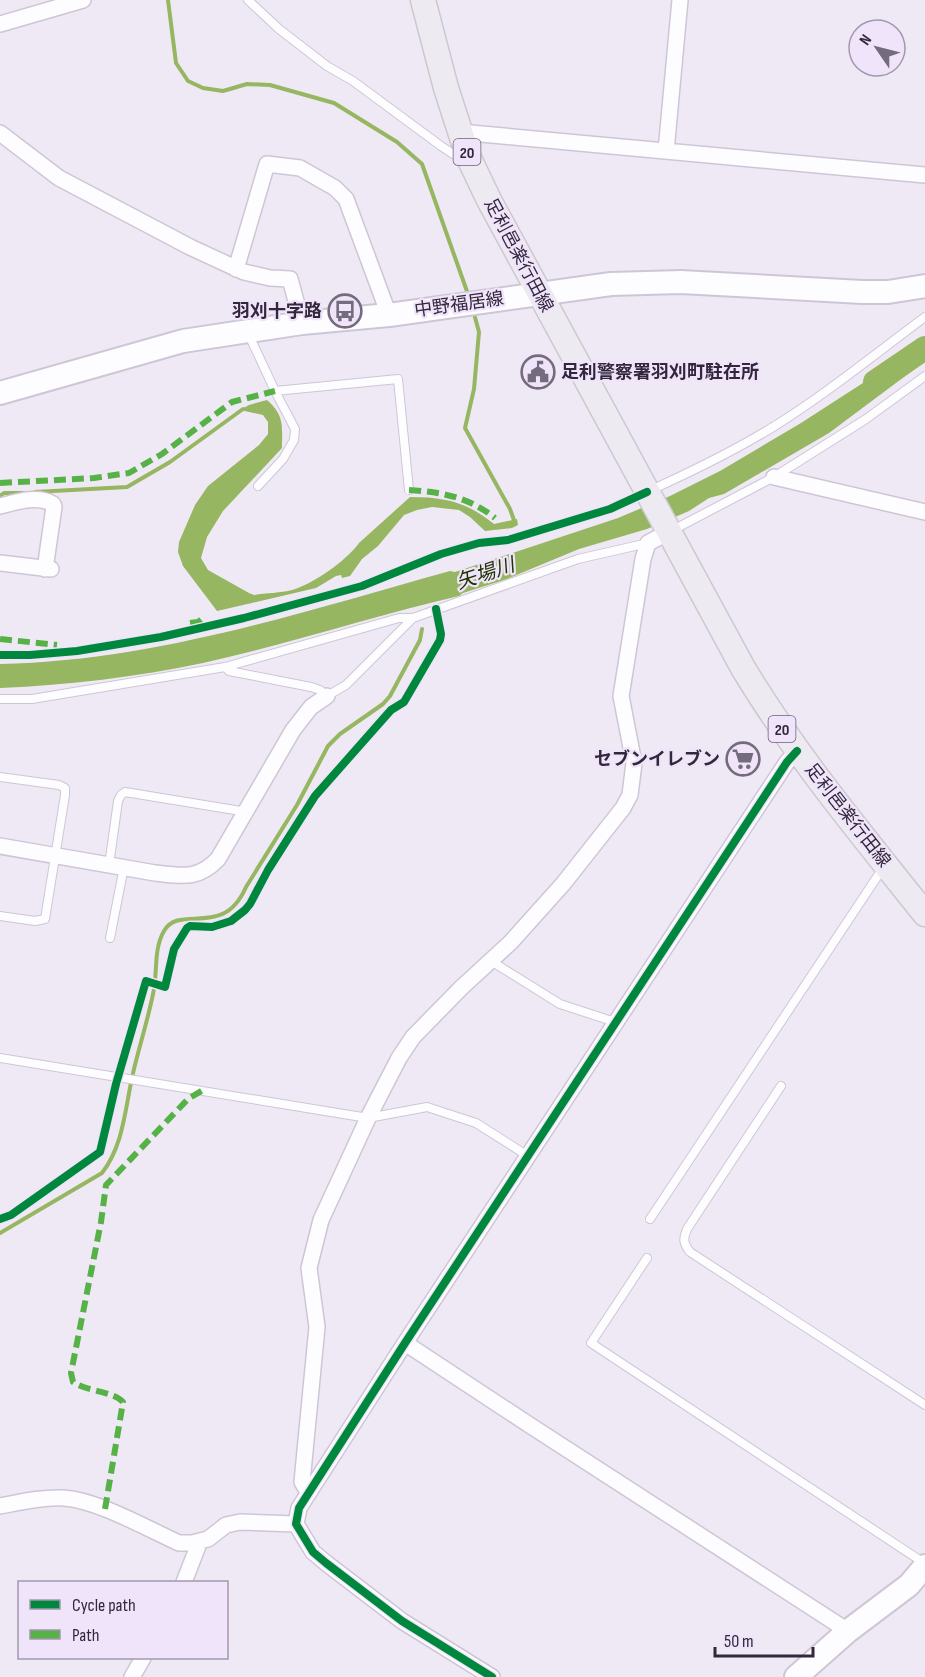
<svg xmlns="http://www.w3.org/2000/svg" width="925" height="1677" viewBox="0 0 925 1677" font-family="'Sofia Sans Condensed','Noto Sans JP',sans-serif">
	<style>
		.water { fill: #96b661 }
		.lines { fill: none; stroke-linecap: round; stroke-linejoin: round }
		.stream { stroke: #96b661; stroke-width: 4 }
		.river { stroke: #96b661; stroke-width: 24 }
		.lane-casing { stroke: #cec6d5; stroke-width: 10 }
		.street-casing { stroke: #cec6d5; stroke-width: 18 }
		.secondary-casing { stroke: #cec6d5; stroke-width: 26 }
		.primary-casing { stroke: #ccc8d0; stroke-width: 27 }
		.lane { stroke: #fdfcfe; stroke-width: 8 }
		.street { stroke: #fdfcfe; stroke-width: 15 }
		.secondary { stroke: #fdfcfe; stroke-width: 22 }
		.primary { stroke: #edeaf1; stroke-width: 24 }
		.quiet { stroke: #56b246; stroke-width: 6; stroke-dasharray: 12 6; stroke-linecap: butt }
		.cycleway-casing { stroke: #efe4fa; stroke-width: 11 }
		.cycleway { stroke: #00873e; stroke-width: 8 }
		.labels { text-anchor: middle; stroke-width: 4.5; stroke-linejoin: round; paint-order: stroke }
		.shield { fill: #efe4fa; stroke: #6b6074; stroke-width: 1.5 }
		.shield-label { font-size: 16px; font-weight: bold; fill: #32273b }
		.street-label { font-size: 18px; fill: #32273b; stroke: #efe4fa }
		.poi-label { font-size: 18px; font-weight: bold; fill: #32273b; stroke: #efe4fa; text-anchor: end }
		.water-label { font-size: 20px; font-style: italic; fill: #1f3201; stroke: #efe4fa }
	</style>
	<rect width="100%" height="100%" fill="#efe9f5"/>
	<path class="water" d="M897,361L916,368L829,433L724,494L709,498L689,511L647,529L579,549L507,579L463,593L459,596C373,616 289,644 203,663C136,677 69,685 0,688V664C154,661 303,612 450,571L455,572L618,518L670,496L720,471L801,423Z
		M267,400C285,416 282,426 282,448L223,511L207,537L201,558L208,570L249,593L254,595C266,593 281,593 292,590C313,584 346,561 359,543L410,497C445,497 467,502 494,524L517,519L518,525L512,528L485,531L470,517L459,510L432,507L417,510L404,515L378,546L362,559L350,576L342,578L341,575L336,576L316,588L217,611L183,566L178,552L179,542L195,505L208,486L259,445L268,434V422L263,415L240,410L249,405Z"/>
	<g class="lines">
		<path class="stream" d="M168,0L176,63L188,81L203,88L223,91L247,84L270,85L334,103L397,142L422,164L469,297
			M473,310L479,332L474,389L465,428L510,509L515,523H512
			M35,492L127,487L170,462L243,409
			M0,496L4,493H28
			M0,1233L102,1173C125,1143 125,1105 134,1069C140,1044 148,1019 153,994C158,973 153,950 164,931C180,903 223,940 246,887L297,805L328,746L340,734L383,704L390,696L420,640L422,629"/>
		<path class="river" d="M875,382L925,348"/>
		<g class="lane-casing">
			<path id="lane" d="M248,0L279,29L327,66L353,81L441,146L453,154L464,155
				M248,333L275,391L295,429L294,440L283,459L258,486
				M275,391L398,379L409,490
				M651,490C693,471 734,451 773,427C826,394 875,354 925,317
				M671,531L774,477L866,419L925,376
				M225,667L229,671L311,687L320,690L327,696L346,685L413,618
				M0,699H32L225,667L399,618H413L578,559L648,543
				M0,777L59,785L65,788V795L45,919L35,921L0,916
				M109,865L118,801L121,795L125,792L247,812
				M110,938L124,867
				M491,961L560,1004L615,1022
				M0,1058L368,1118L427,1107L476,1123L528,1156
				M781,1086L687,1229C683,1239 683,1243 690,1252L925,1405
				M650,1219L879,874L884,870
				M647,1258L591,1343L924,1563"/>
		</g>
		<g class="street-casing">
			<path id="street" d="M0,24L83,0
				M460,132L925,175
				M0,133L59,178L190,247L244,272L270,278L290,279L302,323
				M666,151L680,0
				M236,269L267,164L300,168L335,188L346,199L389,315
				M774,477L925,512
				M0,506C16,502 37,495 53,504L54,507L45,569
				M0,563L51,569
				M0,846L155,873C182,876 198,880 218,859L293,730L311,707L327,696
				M405,1343L531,1426L848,1631
				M308,1492L302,1482L317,1327L309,1268L321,1220L368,1118L399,1058L413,1037L461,988L511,942L563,884L623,808L630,795L634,763L621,696L643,559L648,543L669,532
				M0,1506C21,1502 42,1497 64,1498C97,1500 148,1529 179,1543H192L208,1539L226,1525L240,1522L296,1524
				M184,1582L200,1541
				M132,1677L143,1658
				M492,1677L402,1621L326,1563L313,1552L296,1524L299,1508L405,1343L787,762L797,751"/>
		</g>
		<g class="secondary-casing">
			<path id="secondary" d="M0,393L183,341L302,323L389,315L611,284L681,282L862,292H888L925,286
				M796,1677L848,1631L909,1585L925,1566"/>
		</g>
		<g class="primary-casing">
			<path id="primary" d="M423,0L446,88L468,156L489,200L743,668C796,756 861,834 925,914"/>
		</g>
		<use href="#lane" class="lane"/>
		<use href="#street" class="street"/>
		<use href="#secondary" class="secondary"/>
		<use href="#primary" class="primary"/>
		<path class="quiet" d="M0,483L94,478L129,473L162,454L232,402L275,391
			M409,490C441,492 469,497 495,518
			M190,623L198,622L205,616
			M0,639L57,645
			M105,1509L123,1402C113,1391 88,1392 73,1382L71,1373L101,1222L106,1185L188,1099L203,1090"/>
		<g class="cycleway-casing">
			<path id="cycleway" d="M0,655H30L77,651L161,637L244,618L362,586L441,554L479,543L508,540L610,509L647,492
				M0,1219L11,1215L100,1152L116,1084L146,981L165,987L174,949L187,928L190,926L212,927L231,921L245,910L250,904L268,870L315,796L391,710L404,702L440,640L441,634L436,609
				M492,1677L402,1621L326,1563L313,1552L296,1524L299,1508L405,1343L787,762L797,751"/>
		</g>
		<use href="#cycleway" class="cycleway"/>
	</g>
	<defs>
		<g id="bus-ring" transform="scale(1.725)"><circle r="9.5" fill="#efe4fa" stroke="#746b7c" stroke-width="1.5"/><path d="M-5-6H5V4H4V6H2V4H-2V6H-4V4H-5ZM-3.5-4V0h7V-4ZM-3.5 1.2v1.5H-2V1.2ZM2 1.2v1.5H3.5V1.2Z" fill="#746b7c"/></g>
		<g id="civic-ring" transform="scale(1.725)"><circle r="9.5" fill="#efe4fa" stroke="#746b7c" stroke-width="1.5"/><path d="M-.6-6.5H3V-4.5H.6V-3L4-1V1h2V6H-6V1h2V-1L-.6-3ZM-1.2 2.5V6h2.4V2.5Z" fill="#746b7c"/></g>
		<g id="supermarket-ring" transform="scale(1.725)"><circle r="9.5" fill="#efe4fa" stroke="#746b7c" stroke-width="1.5"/><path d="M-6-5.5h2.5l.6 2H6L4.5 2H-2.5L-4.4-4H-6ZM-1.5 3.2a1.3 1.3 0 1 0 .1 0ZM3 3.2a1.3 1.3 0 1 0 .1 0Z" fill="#746b7c"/></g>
	</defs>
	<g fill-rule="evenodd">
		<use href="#bus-ring" x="345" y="311"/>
		<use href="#civic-ring" x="538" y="372"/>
		<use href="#supermarket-ring" x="743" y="759"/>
	</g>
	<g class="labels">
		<g class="shield">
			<rect x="453.5" y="139" width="27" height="26" rx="4.5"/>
			<rect x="768.5" y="716" width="27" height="26" rx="4.5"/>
		</g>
		<g class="shield-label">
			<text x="467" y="158">20</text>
			<text x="782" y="735">20</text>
		</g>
		<g class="street-label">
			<text transform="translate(519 255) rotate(62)" y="6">足利邑楽行田線</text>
			<text transform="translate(459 304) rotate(-8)" y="6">中野福居線</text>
			<text transform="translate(848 815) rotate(52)" y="6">足利邑楽行田線</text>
		</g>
		<g class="poi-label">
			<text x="322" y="317">羽刈十字路</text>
			<text x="561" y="378" text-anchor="start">足利警察署羽刈町駐在所</text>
			<text x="720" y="765">セブンイレブン</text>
		</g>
		<g class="water-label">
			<text transform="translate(485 573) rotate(-18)" y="7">矢場川</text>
		</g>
	</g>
	<rect x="18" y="1581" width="210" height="78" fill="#efe4fa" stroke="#a398ae" stroke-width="1.5"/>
	<rect x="30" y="1600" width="30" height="9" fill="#00873e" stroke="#a398ae" stroke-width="1.5"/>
	<text x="72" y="1611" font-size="18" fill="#32273b">Cycle path</text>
	<rect x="30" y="1630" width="30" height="9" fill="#56b246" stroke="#a398ae" stroke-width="1.5"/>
	<text x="72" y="1641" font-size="18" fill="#32273b">Path</text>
	<g transform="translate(877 48) rotate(305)"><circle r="28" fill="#efe4fa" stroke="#a398ae" stroke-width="1.5"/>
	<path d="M0-4.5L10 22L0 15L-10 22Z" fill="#746b7c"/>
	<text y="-9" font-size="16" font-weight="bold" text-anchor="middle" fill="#32273b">N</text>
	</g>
	<path d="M715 1647v9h98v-9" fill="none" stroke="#32273b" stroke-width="3"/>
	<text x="724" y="1647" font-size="18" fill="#32273b" stroke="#efe4fa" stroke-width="4.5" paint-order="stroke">50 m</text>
</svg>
